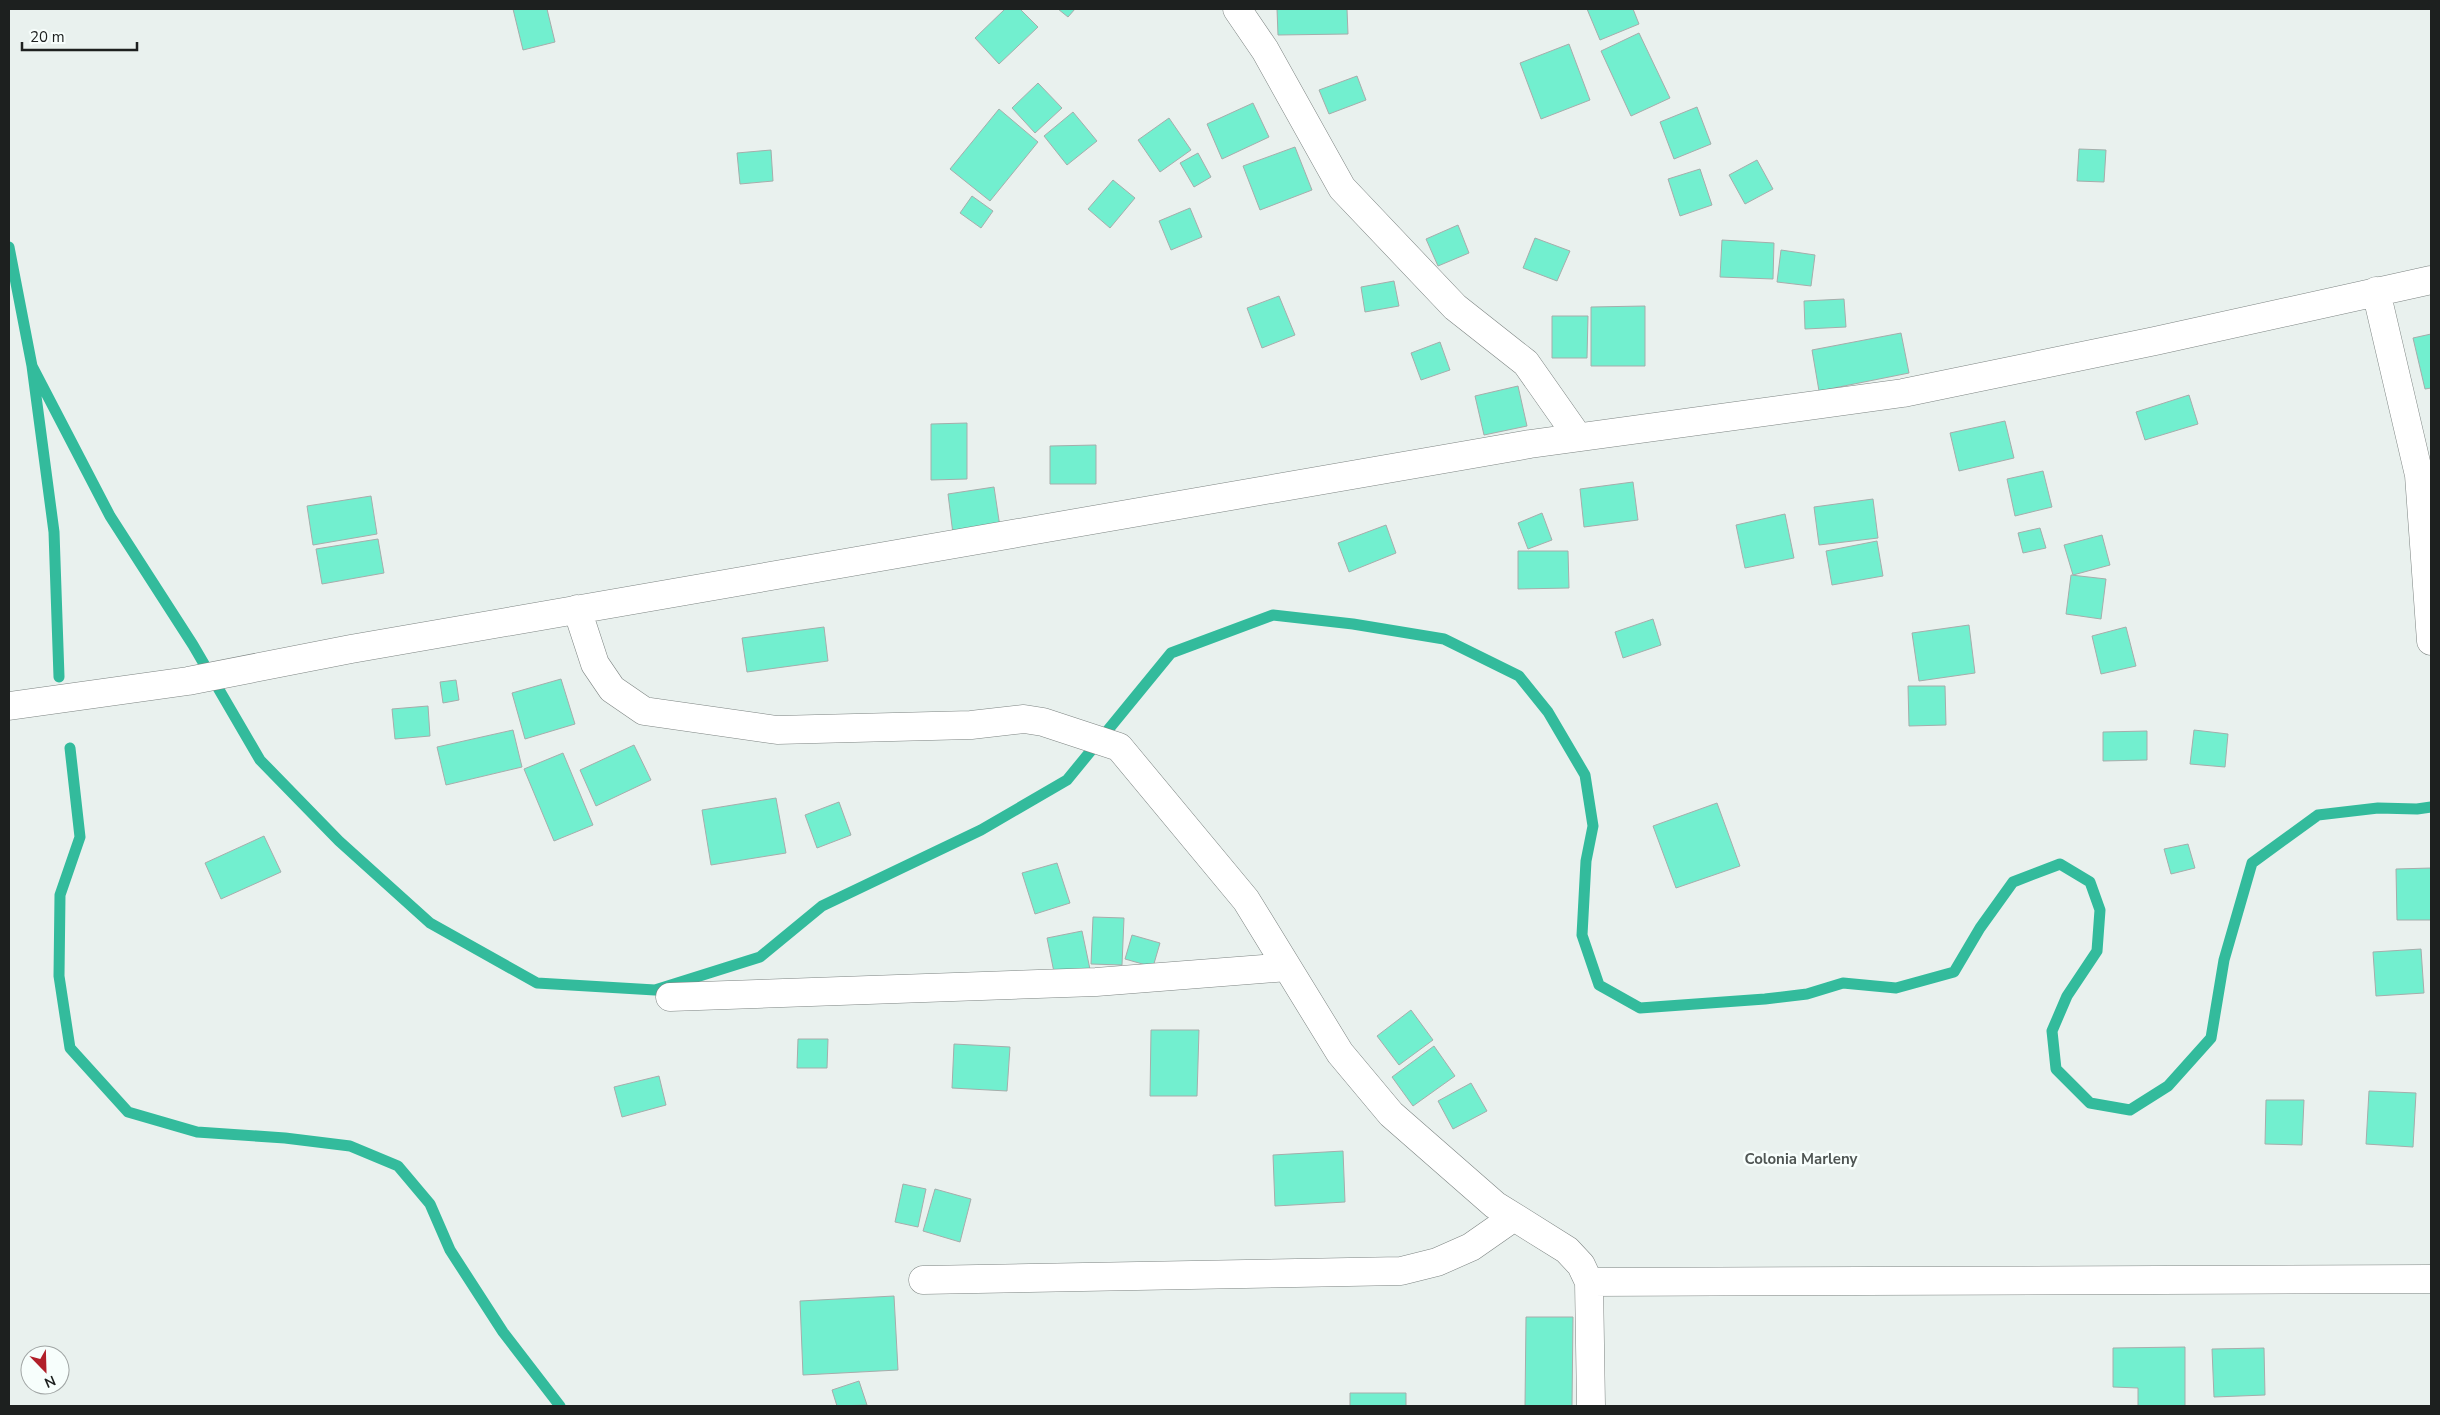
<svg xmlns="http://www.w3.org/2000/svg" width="2440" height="1415" viewBox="0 0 2440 1415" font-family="'Nunito Sans',sans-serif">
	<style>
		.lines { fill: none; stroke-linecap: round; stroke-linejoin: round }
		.stream { stroke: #33bb9c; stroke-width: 11 }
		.building { fill: #72efcf; stroke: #a6adab }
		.street-casing { stroke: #7d8482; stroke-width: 29 }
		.street { stroke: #fff; stroke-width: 28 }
		.labels { text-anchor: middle; stroke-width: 5; stroke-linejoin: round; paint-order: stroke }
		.neighbourhood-label { font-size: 15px; font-weight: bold; fill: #4f5553; stroke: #f7fefc }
	</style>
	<rect width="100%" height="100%" fill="#e9f1ee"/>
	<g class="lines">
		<path class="stream" d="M9,247L32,366L54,532L59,677
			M32,366L110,516L193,645L260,760L339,841L430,923L537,983L655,990L760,957L822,906L981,830L1067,780L1171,653L1273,615L1353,624L1444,639L1519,676L1548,712L1585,775L1593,826L1586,861L1582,935L1599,985L1640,1008L1765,999L1807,994L1843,983L1896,988L1954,972L1980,928L2013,882L2060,864L2090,882L2100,910L2097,951L2067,996L2052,1031L2056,1069L2090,1103L2130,1110L2168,1086L2211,1038L2224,960L2252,863L2318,815L2378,808L2417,809L2431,807
			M70,748L80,837L60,895L59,976L70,1048L128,1112L197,1132L285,1138L350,1146L398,1166L430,1204L450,1250L503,1332L560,1406"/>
	</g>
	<path class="building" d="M513,9H547L555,42L523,50Z
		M1005,9H1020L1038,27L999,64L975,38Z
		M1058,9H1075L1068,17Z
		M1277,9H1347L1348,34L1278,35Z
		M1587,9H1633L1639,24L1600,40Z
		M1639,33L1670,98L1631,116L1601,51Z
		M1569,44L1590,100L1541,119L1520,63Z
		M1357,76L1366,100L1329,114L1319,90Z
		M1038,83L1062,108L1035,133L1012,108Z
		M1253,103L1269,137L1222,159L1207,124Z
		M1697,107L1711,144L1674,159L1660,122Z
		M999,109L1038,142L990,201L950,169Z
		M1073,112L1097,141L1067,165L1044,136Z
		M1169,118L1191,150L1160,172L1138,140Z
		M1295,147L1312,190L1260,210L1243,166Z
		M2079,149L2106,150L2104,182L2077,181Z
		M771,150L773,181L740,184L737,153Z
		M1198,153L1211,177L1194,187L1180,163Z
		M1757,160L1773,189L1745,204L1729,175Z
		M1700,169L1712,205L1680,216L1668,179Z
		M1113,180L1135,198L1110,228L1088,209Z
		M972,196L993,211L981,228L960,213Z
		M1190,208L1202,237L1171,250L1159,221Z
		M1458,225L1469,253L1438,266L1426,239Z
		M1535,238L1570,251L1557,281L1523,268Z
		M1722,240L1774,243L1773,279L1720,277Z
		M1781,250L1815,255L1811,286L1777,282Z
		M1394,281L1399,306L1365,312L1361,287Z
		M1279,296L1295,335L1262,348L1247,308Z
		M1844,299L1846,327L1805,329L1804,301Z
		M1645,306V366H1591V307Z
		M1552,316H1588L1587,358H1552Z
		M1901,333L1909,373L1819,391L1812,350Z
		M2431,334V388L2425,389L2413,338Z
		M1440,342L1450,370L1421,380L1411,353Z
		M1518,386L1527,426L1484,435L1475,396Z
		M2189,395L2198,424L2145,440L2136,412Z
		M2005,421L2014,458L1959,471L1950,433Z
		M967,423V479L931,480V424Z
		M1096,445V484H1050V446Z
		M2043,471L2052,507L2015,516L2007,479Z
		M1633,482L1638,520L1584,527L1580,489Z
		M994,487L1000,527L953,534L948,494Z
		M371,496L377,534L313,545L307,506Z
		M1873,499L1878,538L1819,545L1814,507Z
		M1542,513L1552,540L1528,549L1518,523Z
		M1785,514L1794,558L1745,568L1736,525Z
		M1386,525L1396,553L1349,572L1338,543Z
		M2040,528L2046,548L2023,553L2018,533Z
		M2102,535L2110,565L2073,575L2064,545Z
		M378,539L384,573L322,584L316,549Z
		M1877,541L1883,576L1832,585L1826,551Z
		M1518,551H1568L1569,588L1518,589Z
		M2071,575L2106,579L2101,619L2066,614Z
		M1653,619L1661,645L1623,658L1615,632Z
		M1969,625L1975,673L1919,681L1912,633Z
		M824,627L828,661L747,672L742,638Z
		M2126,627L2136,666L2101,674L2092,636Z
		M561,679L575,724L525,739L512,693Z
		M456,680L459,700L443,703L440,682Z
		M1908,686H1945L1946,725L1909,726Z
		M428,706L430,736L395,739L392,709Z
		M513,730L522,767L446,785L437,747Z
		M2194,730L2228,734L2225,767L2190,764Z
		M2147,731V760L2103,761V732Z
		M634,745L651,780L596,806L580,770Z
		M563,753L593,825L554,841L524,769Z
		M776,798L786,853L711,865L702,810Z
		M839,802L851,835L817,848L805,815Z
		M1717,803L1740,866L1676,888L1653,826Z
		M264,836L281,872L221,899L205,863Z
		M2188,844L2195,868L2171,874L2164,849Z
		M1057,863L1070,903L1035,914L1022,873Z
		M2431,868V920H2397L2396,869Z
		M1093,917L1124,918L1122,965L1091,964Z
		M1082,931L1091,974L1056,982L1047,938Z
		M1132,935L1160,943L1153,967L1125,959Z
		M2421,949L2424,993L2376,996L2373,952Z
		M1411,1010L1433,1040L1399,1065L1377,1036Z
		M1151,1030H1199L1197,1096H1150Z
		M798,1039H828L827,1068H797Z
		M954,1044L1010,1047L1007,1091L952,1088Z
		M1434,1046L1455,1076L1413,1106L1392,1077Z
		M659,1076L666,1105L622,1117L614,1087Z
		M1471,1083L1487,1111L1453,1129L1438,1101Z
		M2369,1091L2416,1093L2413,1147L2366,1144Z
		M2266,1100H2304L2302,1145L2265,1144Z
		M1343,1151L1345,1202L1275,1206L1273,1155Z
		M903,1184L926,1189L918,1227L895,1222Z
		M935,1189L971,1199L960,1242L923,1231Z
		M894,1296L898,1370L803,1375L800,1301Z
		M1526,1317H1573L1572,1406H1525Z
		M2185,1347V1406H2138V1388L2113,1387V1348Z
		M2264,1348L2265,1395L2214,1397L2212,1349Z
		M859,1381L867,1405L837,1406L832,1390Z
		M1350,1393H1406V1406H1350Z"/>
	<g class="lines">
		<g class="street-casing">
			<path id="street" d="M1237,9L1265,50L1342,188L1455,307L1526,363L1578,437
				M2376,291L2419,475L2431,641
				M577,609L595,664L612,689L644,711L777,730L971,725L1024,719L1043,722L1119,747L1246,900L1340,1053L1391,1114L1495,1205L1567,1250L1581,1265L1589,1282L2431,1279
				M9,706L188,681L351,649L1530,444L1903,393L2155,341L2431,280
				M670,997L1096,982L1287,967
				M923,1280L1401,1271L1437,1262L1471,1247L1514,1217
				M1589,1282L1591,1406"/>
		</g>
		<use href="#street" class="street"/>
	</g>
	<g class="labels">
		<g class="neighbourhood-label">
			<text x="1801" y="1164">Colonia Marleny</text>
		</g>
	</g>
	<rect width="2440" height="1415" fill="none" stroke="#1d201f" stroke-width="20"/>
	<g transform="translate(45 1370) rotate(157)"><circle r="24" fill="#f7fefc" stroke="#a0a5a4"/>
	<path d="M0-4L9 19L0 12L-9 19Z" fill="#b11f29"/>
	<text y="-8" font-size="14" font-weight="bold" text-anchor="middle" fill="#1d201f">N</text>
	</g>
	<path d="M22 42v8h115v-8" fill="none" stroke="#1d201f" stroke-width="2.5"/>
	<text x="30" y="42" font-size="15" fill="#1d201f" stroke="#f7fefc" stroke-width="4" paint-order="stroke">20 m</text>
</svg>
